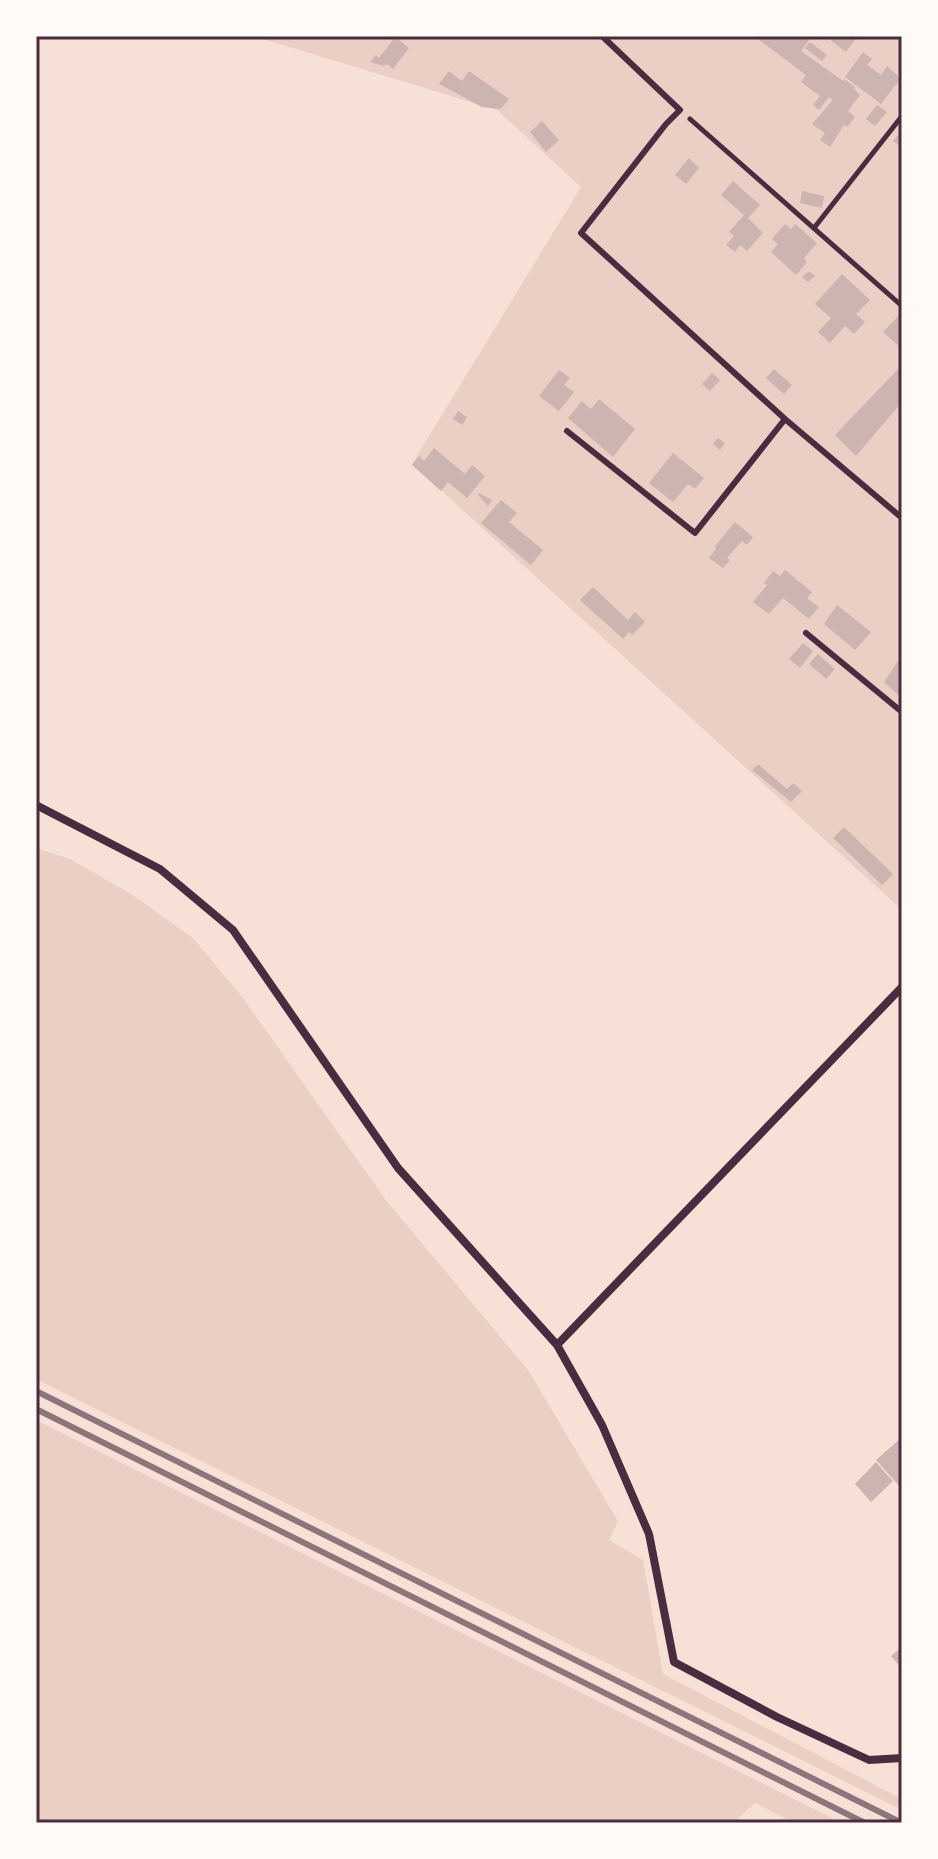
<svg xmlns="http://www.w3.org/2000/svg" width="938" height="1859" viewBox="0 0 938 1859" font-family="'DejaVu Sans',sans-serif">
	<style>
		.green { fill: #ebcfc5 }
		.building { fill: #ccb4b1 }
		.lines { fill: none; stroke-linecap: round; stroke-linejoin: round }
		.path { stroke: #4a2c40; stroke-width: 5 }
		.service { stroke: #4a2c40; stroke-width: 6 }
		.minor { stroke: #4a2c40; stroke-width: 8 }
		.rail { stroke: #8f747c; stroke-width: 6 }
		.neatline { fill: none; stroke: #4a2c40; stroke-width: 3 }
	</style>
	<rect width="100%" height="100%" fill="#f7e1d7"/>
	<path class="green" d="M253,36H902V910L412,464L581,187L497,110Z
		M36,848L70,859L131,894L193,938L243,998L385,1199L528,1370L618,1521L609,1540L643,1560L663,1674L902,1799V1810L36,1379Z
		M36,1420L842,1823H794L755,1803L733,1823H36Z"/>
	<path class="building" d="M754,36H812L801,51L843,81L844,79L855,87L854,89L860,95L848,111L855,117L847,127L844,125L830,147L820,140L825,133L812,124L833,100L829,97L819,110L813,105L820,96L801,82L806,75Z
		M825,36H853L856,38L846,52Z
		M395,37L409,48L393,69L387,64L384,66L370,62L376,55L379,58Z
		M810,42L827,55L822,61L805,48Z
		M863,52L872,59L867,65L881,75L887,66L898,76V82L881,104L845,77Z
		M449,71L462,81L469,71L509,99L501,109L482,107L439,84Z
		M877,105L887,112L875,126L866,119Z
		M542,121L559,140L546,152L530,132Z
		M902,131V148L893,141Z
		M689,158L699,168L686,184L675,175Z
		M733,181L760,205L748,218L763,233L747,251L740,245L735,252L726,245L734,236L729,232L744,215L721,195Z
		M802,191L824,196L822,208L800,203Z
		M785,224L791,229L795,224L817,243L804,258L807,262L796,275L771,252L778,244L772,239Z
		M809,271L815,276L808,282L802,277Z
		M842,274L870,300L856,314L865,322L854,334L845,326L830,343L818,332L831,318L815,304Z
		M900,314L902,316V349L883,332Z
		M902,365V402L856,456L835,435Z
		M774,369L792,385L784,394L766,378Z
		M559,370L570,378L564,385L574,392L559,411L539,396Z
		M712,373L720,380L710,391L702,384Z
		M599,399L635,429L613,457L568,418L582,401L591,409Z
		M458,411L467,417L462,425L453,419Z
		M718,438L725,443L720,450L713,444Z
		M434,448L465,474L472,465L485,476L467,498L448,482L441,491L412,465L419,456L424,461Z
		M673,453L704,478L695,489L688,484L673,502L649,483Z
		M479,493L492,500L488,506L478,495Z
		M501,500L517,513L509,522L543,550L531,565L481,523Z
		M735,522L753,537L747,545L742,541L727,558L730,560L723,568L709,558L716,549L715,546Z
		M785,570L812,592L807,598L819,607L809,619L783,598L769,614L753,602L767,585L764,583L773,571L780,576Z
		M593,587L628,620L635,612L645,622L632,635L629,632L623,639L580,600Z
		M837,605L871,632L855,650L824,624Z
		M803,643L813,651L800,668L789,659Z
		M818,654L835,669L826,679L809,664Z
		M902,655V698L884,682Z
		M758,764L787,789L793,783L802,791L791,802L752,770Z
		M844,827L893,874L882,885L833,838Z
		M902,1437L900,1461L902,1489L876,1460Z
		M876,1462L893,1481L871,1502L855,1484Z
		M902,1647V1669L891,1656Z"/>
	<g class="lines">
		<path class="path" d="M690,119L902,306
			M814,228L902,116"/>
		<path class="service" d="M602,36L680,110L666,124L581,233L785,419L902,518
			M567,431L695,533L785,419
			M806,633L902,712"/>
		<path class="minor" d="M36,805L160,869L233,930L398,1168L557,1345L602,1425L649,1534L674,1662L777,1717L869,1760L902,1758
			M557,1345L902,987"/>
		<path class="rail" d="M36,1391L902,1823
			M36,1409L865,1823"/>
	</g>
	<rect width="938" height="1859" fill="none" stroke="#fffaf5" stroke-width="76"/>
	<rect x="38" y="38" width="862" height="1783" class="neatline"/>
</svg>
